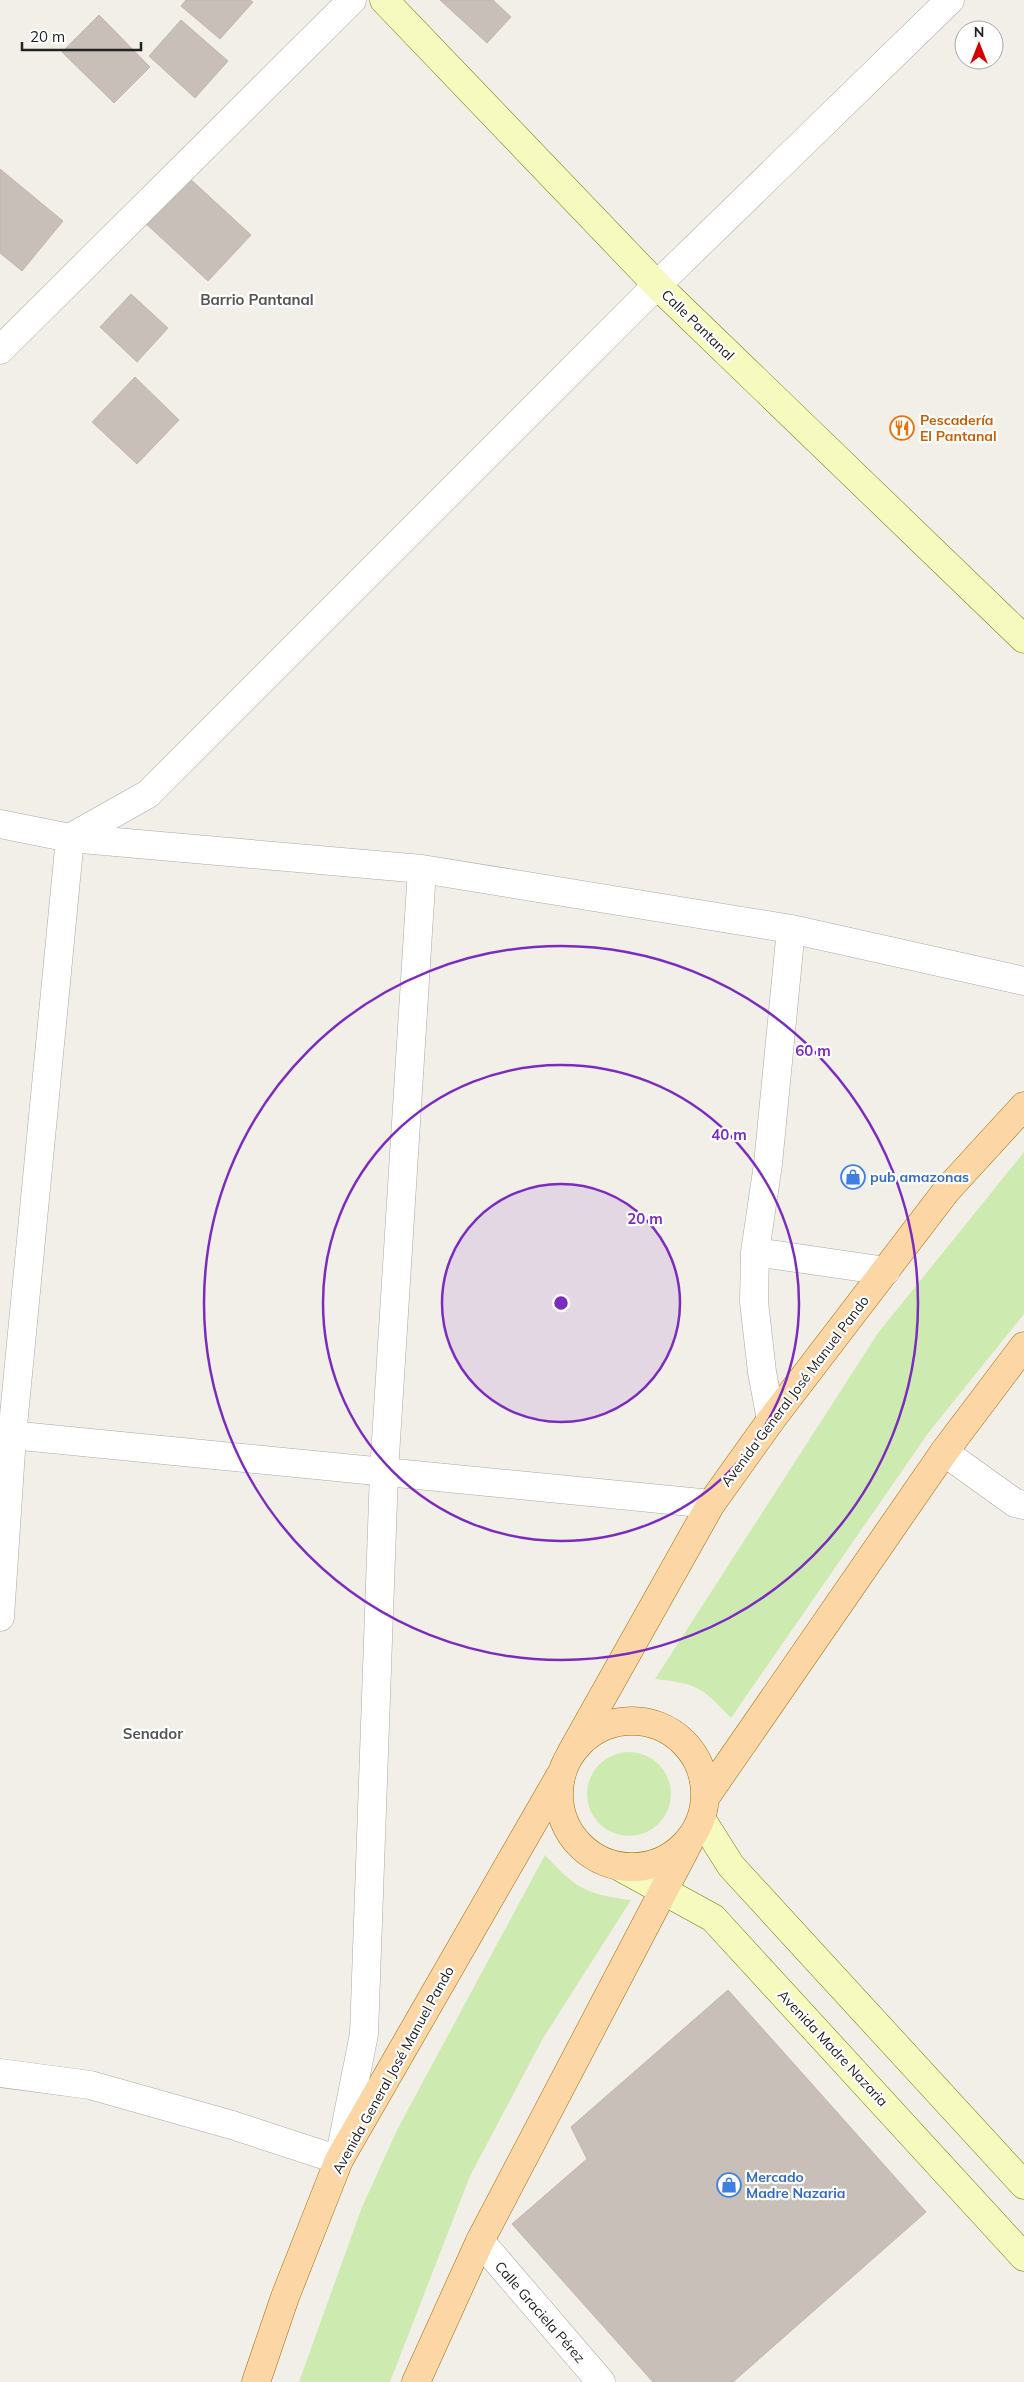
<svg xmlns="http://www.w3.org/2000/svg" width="1024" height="2382" viewBox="0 0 1024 2382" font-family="Mulish,sans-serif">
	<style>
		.grass { fill: #cdebb0 }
		.building { fill: #c7bfb8; stroke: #c4b6ab }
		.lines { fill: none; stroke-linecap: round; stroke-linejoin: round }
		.street-casing { stroke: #a9a9a9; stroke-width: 29 }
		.secondary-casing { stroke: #707d05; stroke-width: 29 }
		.primary-casing { stroke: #a06b00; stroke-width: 29 }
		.street { stroke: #fff; stroke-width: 28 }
		.secondary { stroke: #f7fabf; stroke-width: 28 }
		.primary { stroke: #fcd6a4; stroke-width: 28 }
		.ring { fill: none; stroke: #7b2cbf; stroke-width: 2.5 }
		.labels { text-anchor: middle; stroke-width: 4.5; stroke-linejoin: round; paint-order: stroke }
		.street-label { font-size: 14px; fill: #222; stroke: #fff }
		.food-label { font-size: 14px; font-weight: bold; fill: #c56008; stroke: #fff; text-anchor: start }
		.shop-label { font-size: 14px; font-weight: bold; fill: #366cbe; stroke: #fff; text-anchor: start }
		.neighbourhood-label { font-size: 15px; font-weight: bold; fill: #555; stroke: #fff }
		.centre { fill: #7b2cbf; stroke: #fff; stroke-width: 2.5 }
		.ring-label { font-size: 15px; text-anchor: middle; font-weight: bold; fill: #7b2cbf; stroke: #fff; stroke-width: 4.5; stroke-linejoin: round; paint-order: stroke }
	</style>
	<rect width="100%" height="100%" fill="#f2efe9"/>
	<path class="grass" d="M1024,1152V1314L929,1432L731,1718C701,1687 699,1684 655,1679L878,1333Z
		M587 1794a42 42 0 1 1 84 0a42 42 0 1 1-84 0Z
		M545,1855C577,1889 585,1894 631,1900L542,2040L470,2176L390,2382H299L362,2207L397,2130Z"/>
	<path class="building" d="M186,0H250L253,2L220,39L181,6Z
		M440,0H493L511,17L487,43Z
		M99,15L150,67L114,103L62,52Z
		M181,20L228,61L195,98L149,56Z
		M0,169L63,221L22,271L0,253Z
		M186,175L251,235L208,281L143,221Z
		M131,294L168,328L137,362L100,327Z
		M135,377L179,420L137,464L92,422Z
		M728,1990L926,2212L733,2382H653L512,2224L587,2159L571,2127Z"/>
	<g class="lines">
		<g class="street-casing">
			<path id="street" d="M0,350L352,0
				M0,824L70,838L422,869L791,929L1024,981
				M755,1252L886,1271
				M771,1420L762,1372L754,1302L755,1252L768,1164L791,929
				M0,1434L711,1504
				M944,1452L1015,1503L1024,1505
				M0,1617L12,1436L70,838L148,794L657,285L950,0
				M0,2073L90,2085L232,2125L339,2160L364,2034L384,1472L422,869
				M480,2241L601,2382"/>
		</g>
		<g class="secondary-casing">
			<path id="secondary" d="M384,0L657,285L1024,639
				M702,1820L731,1866L1024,2185
				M620,1867L713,1918L1024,2257"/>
		</g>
		<g class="primary-casing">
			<path id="primary" d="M559 1794a73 73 0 1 1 146 0a73 73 0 1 1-146 0Z
				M571,1753L711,1504L771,1420L947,1190L1024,1106
				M707,1795L944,1452L1024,1346
				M256,2382L285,2297L339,2160L561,1774
				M416,2382L480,2241L689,1842"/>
		</g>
		<use href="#street" class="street"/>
		<use href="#secondary" class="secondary"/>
		<use href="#primary" class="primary"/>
	</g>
	<circle cx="561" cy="1303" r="119" fill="#7b2cbf" fill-opacity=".12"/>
	<g class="ring">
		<circle cx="561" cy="1303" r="119"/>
		<circle cx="561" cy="1303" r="238"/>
		<circle cx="561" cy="1303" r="357"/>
	</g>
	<defs>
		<g id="restaurant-ring" transform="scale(1.25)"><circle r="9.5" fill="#fff" stroke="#e8710a" stroke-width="1.5"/><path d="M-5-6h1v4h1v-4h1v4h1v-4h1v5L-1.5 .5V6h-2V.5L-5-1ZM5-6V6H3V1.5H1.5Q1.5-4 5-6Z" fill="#e8710a"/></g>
		<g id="shop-ring" transform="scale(1.25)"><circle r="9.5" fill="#fff" stroke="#3f7fe0" stroke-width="1.5"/><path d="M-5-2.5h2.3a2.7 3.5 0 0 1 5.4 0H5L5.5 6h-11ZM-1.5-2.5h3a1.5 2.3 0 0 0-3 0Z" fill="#3f7fe0"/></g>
	</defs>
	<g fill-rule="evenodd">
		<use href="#restaurant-ring" x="902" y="428"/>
		<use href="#shop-ring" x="853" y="1177"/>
		<use href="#shop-ring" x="729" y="2185"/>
	</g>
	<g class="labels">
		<g class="street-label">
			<text transform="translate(698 325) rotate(44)" y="5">Calle Pantanal</text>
			<text transform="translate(795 1391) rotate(-53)" y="5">Avenida General José Manuel Pando</text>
			<text transform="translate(833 2048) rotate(47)" y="5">Avenida Madre Nazaria</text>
			<text transform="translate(393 2070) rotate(-61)" y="5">Avenida General José Manuel Pando</text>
			<text transform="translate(540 2312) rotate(49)" y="5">Calle Graciela Pérez</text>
		</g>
		<g class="food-label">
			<text x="920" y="425">Pescadería<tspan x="920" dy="16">El Pantanal</tspan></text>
		</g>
		<g class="shop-label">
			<text x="870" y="1182">pub amazonas</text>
			<text x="746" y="2182">Mercado<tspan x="746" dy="16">Madre Nazaria</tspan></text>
		</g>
		<g class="neighbourhood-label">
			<text x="257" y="305">Barrio Pantanal</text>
			<text x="153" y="1739">Senador</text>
		</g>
	</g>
	<circle cx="561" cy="1303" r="8" class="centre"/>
	<g class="ring-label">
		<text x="813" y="1056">60 m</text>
		<text x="729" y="1140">40 m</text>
		<text x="645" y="1224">20 m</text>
	</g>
	<g transform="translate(979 45)"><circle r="24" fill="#ffffff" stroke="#a7a7a7"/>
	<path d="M0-4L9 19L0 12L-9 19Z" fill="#d40000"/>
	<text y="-8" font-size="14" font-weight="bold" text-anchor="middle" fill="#222222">N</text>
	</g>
	<path d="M22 42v8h119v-8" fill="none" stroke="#222222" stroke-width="2.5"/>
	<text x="30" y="42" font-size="15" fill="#222222" stroke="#ffffff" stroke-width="4" paint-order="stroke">20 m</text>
</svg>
